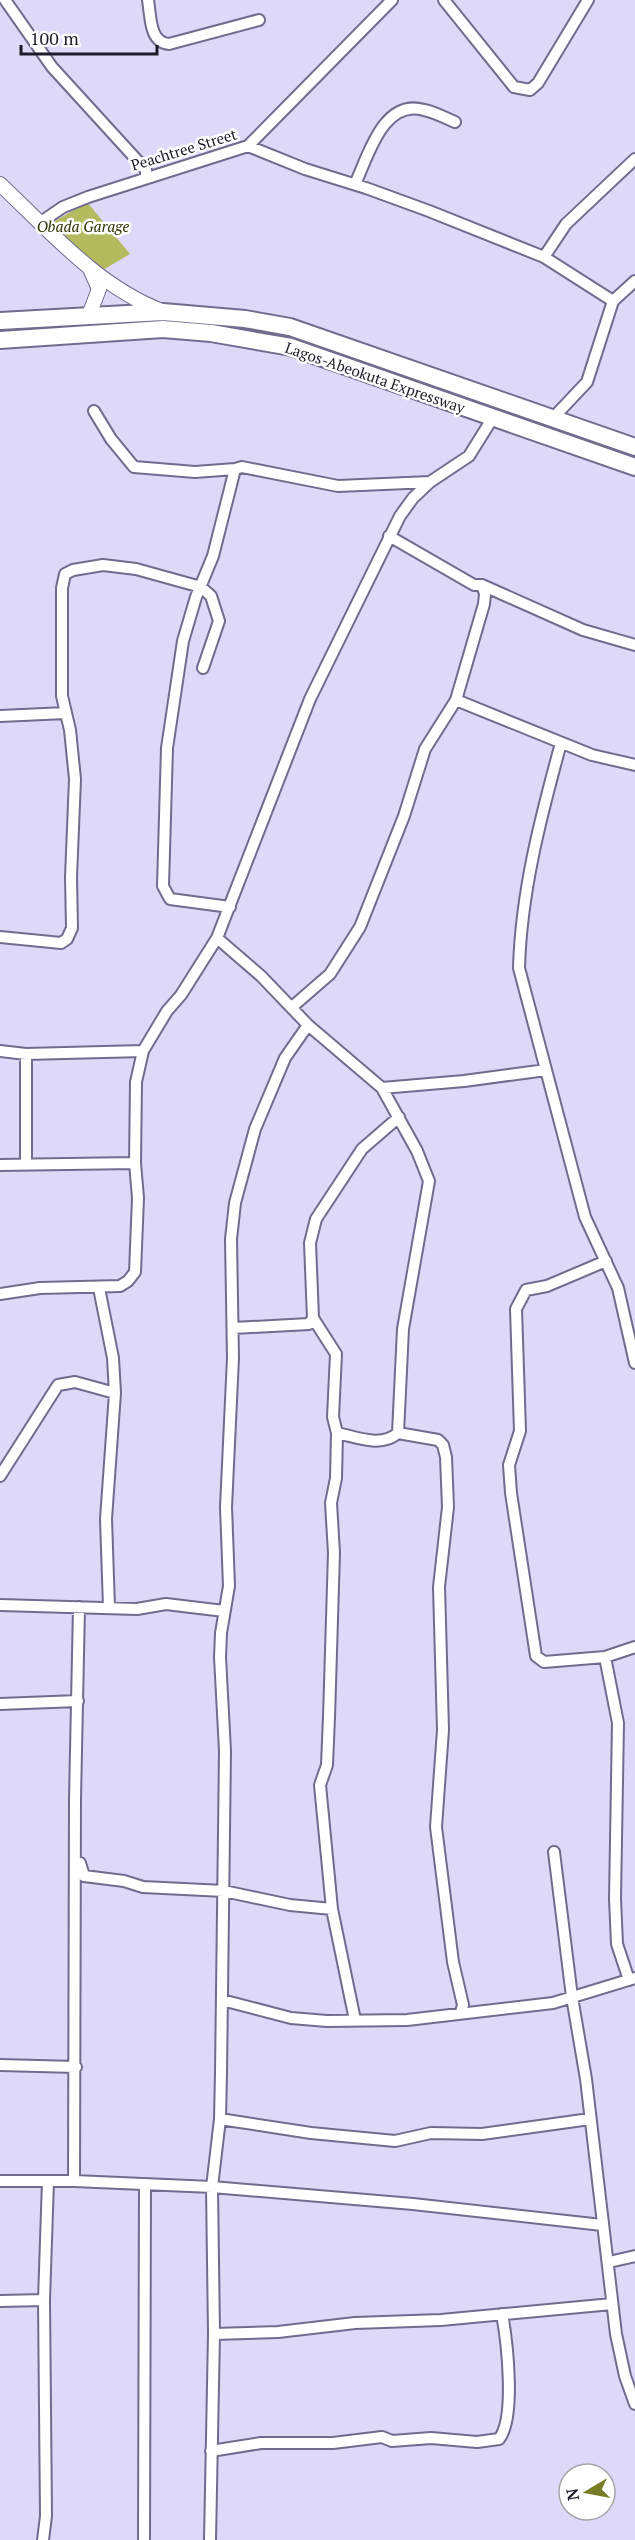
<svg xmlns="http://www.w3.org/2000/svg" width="635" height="2540" viewBox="0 0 635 2540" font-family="'PT Serif',serif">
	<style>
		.green { fill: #b4ba5e }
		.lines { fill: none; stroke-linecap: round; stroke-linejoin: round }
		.minor-casing { stroke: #716b8e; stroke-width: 14 }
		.major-casing { stroke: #716b8e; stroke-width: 16 }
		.highway-casing { stroke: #716b8e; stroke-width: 20 }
		.minor { stroke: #fff; stroke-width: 10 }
		.major { stroke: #fff; stroke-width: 14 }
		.highway { stroke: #fff; stroke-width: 16 }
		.labels { text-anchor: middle; stroke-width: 5; stroke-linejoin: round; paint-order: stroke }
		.street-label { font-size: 15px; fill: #1d1b29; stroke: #fff }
		.park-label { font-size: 15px; font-style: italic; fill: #303202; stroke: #fff }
	</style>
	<rect width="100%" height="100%" fill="#ded9f9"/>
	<path class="green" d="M87,202L130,254L101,271L52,223Z"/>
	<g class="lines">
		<g class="minor-casing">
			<path id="minor" d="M5,0L52,67L146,170V177
				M148,0C151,17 149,42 169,44L259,20
				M444,0L514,87L530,90L538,83L588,0
				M248,146L305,169L366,188L429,211L544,257L613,301
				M355,184C368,157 383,98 424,110C435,112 445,118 455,122
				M41,222L63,207L88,197L248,146L392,0
				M544,257L566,224L635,159
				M94,411L111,439L134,467L195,472L235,469
				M553,418L587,382L613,301L635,281
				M482,585L583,630L635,645
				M456,700L592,755L635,765
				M0,716L66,713
				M561,743C541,816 521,892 519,968L585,1217L618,1288L635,1363
				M230,907L170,899L163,886L167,748L183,641L196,597L213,556L235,469L242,467L338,486L430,482
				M0,937L61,943L67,939L72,928L71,877L75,779L70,730L62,696V588L65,574L73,570L103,565L136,569L201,587L211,596L219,621L203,668
				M217,938L261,976L308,1025L382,1088L417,1151L429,1181L403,1329L398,1433C381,1448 357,1437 337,1433L336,1478L331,1503L334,1553L329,1717L327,1765L320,1785L332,1909L355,2020
				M292,1007L330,974L360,927L404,816L425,749L456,700L484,604L485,594L482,585H474L389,536
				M0,1051L26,1054L143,1051
				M26,1054V1164
				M382,1088L464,1081L546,1070
				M0,1165L135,1163
				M606,1261L547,1286L526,1290L516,1309L520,1431L509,1465L511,1493L536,1656L544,1662L605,1657L635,1647
				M99,1288L113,1358L115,1393L106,1519L109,1607
				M0,1294L40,1288L120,1286L128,1281L135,1272L138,1198L135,1163L136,1082L143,1051L167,1011L181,995L217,938L310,699L400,516L413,498L430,482L469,456L492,419
				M313,1318L336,1354L333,1417L337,1433
				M233,1328L309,1324L313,1318L310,1243L316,1219L362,1149L399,1117
				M398,1433L438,1440L443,1445L446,1457L448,1507L439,1587L443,1730L436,1827L453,1962L463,2005L461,2012
				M0,1476L58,1385L75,1382L115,1393
				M0,1605L137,1609L166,1604L224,1611
				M605,1657L618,1723L615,1899L617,1944L629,1980
				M0,1704L78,1701
				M554,1852L572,1997L586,2079L616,2334L625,2376L635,2404
				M80,1863L84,1876L124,1881L143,1887L224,1891L290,1905L332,1909
				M222,2000L291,2018L327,2021L407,2020L553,2003L635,1978
				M0,2065L76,2067
				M220,2119L311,2133L395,2141L431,2133L482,2134L590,2119
				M0,2181H74L212,2187L220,2119L221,2073L225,1751L220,1657L221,1633L229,1586L226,1507L233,1358L231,1239L235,1203L255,1129L285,1058L308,1025
				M74,2181L75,1799L79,1607
				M602,2225L413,2204L212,2187L214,2334L278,2332L355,2323L441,2320L612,2304
				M609,2262L635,2256
				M0,2301L44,2300
				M211,2451L261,2443H333L382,2437L392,2441L431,2438L477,2442L499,2439C516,2418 507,2341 502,2314
				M43,2540L46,2516L44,2300L48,2181
				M144,2540L145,2184
				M210,2540L214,2334"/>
		</g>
		<g class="major-casing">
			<path id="major" d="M0,184C49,230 98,287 162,311
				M89,315L99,289L91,271"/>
		</g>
		<g class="highway-casing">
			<path id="highway" d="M0,321L163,312L245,319L290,327L635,447
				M0,340L163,329L211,333L291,347L635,467"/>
		</g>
		<use href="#minor" class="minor"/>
		<use href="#major" class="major"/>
		<use href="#highway" class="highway"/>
	</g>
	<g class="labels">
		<g class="street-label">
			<text transform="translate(184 150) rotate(-17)" y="5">Peachtree Street</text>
			<text transform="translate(375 378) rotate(19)" y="5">Lagos-Abeokuta Expressway</text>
		</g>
		<g class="park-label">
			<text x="83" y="232">Obada Garage</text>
		</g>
	</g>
	<g transform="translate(587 2492) rotate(260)"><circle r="28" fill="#ffffff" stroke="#a5a4a9" stroke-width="1.5"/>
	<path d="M0-4.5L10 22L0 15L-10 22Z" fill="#787c25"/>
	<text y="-9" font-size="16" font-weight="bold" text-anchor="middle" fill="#1d1b29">N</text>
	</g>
	<path d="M21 45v9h136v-9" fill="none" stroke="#1d1b29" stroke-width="3"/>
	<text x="30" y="45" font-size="18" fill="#1d1b29" stroke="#ffffff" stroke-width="4.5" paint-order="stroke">100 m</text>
</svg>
